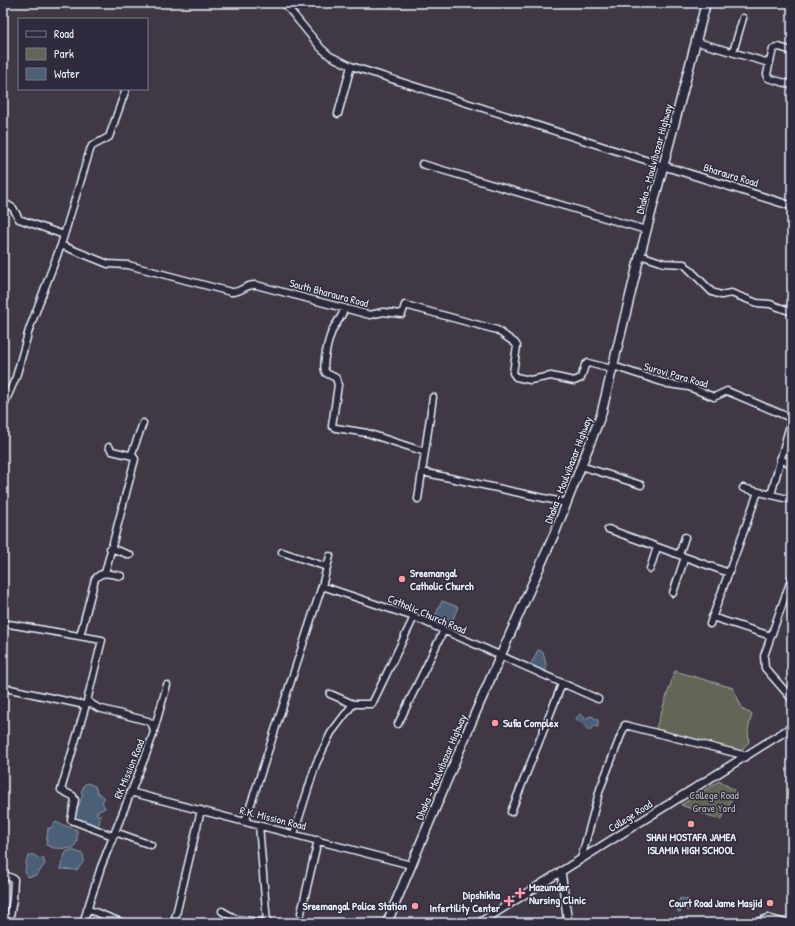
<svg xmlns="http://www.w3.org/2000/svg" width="795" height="926" viewBox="0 0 795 926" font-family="'Patrick Hand',sans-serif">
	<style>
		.green { fill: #646557; stroke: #a6aba8 }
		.water { fill: #4c5f77; stroke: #8a99ab }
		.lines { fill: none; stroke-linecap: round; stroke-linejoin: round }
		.minor-casing { stroke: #e8f1f8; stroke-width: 9 }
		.major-casing { stroke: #e8f1f8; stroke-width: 10 }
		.highway-casing { stroke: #e8f1f8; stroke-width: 11 }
		.minor { stroke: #2f2a3d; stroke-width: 6 }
		.major { stroke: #2f2a3d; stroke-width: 7 }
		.highway { stroke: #2f2a3d; stroke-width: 8 }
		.poi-dot { fill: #ff9aa2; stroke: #2f2a3d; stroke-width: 1.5 }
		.labels { text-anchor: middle; stroke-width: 3; stroke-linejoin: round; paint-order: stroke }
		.street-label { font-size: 11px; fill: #e8f1f8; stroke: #2f2a3d }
		.poi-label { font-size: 11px; font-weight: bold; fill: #e8f1f8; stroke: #2f2a3d; text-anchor: start }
		.park-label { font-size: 11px; fill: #b3b9b8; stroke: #2f2a3d }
	</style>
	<rect width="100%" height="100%" fill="#403844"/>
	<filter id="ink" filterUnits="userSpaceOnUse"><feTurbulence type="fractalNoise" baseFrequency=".025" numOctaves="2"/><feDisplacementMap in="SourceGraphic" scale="8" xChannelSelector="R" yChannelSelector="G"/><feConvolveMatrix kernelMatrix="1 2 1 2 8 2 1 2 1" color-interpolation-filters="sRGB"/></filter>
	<g filter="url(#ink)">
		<path class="green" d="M675,671L733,688L743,710L752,714L748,730L749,742L738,754L655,731Z
			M719,781L736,791L721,820L681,805Z"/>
		<path class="water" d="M442,601L458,607L448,631L436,626L432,622Z
			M538,650L543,652L546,664V675L531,668V664Z
			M580,714L584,716V719L591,716L598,720V727L595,726L589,731L580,721L578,722L576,718Z
			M87,783L95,786L97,792L105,798L102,802L105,808L97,812V815H101L99,824L96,827L73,818L75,808L79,805L83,794L81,793L84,785Z
			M55,822L77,830V841L73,849L54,848L46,845L48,828H51Z
			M67,851H75L83,854L84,861L77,870L60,869L63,858Z
			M32,854L40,859L43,857L45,864L37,875L28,877L25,873C26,866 24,858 32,854Z
			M680,898L689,900L690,909L687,911L686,906H684L680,912L677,911L680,904L678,903Z"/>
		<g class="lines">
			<g class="minor-casing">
				<path id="minor" d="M284,3L321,48L330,56L351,66L664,166
					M697,42L769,63
					M792,51L779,47L773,49L767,74L768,78L792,85
					M733,52L743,18
					M338,114L351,66
					M422,164L646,230
					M3,202L13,208L19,219L64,235
					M61,245L108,264L128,265L231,292C241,293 245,284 256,285L370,315L383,312L402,314L405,305L497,330L515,343L517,346L513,373L516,377L530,380L551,376L574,381L581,378L585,365L588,363L612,369
					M640,255L664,263L684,264L712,292L721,295L731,293L757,303L770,304L792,312
					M345,308C341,318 339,320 334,327C329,336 321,366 326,373L336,378L338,385L332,426L336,428L367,433L425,452
					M613,366L668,384L689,387L714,397L727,391L791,418
					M3,407L16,377L29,330L61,245L90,150L92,146L109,137L126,89
					M131,456L143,423
					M780,459L792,464
					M581,466L641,485
					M422,472L567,503
					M743,488L792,500
					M771,495L792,417
					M418,499L433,397
					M608,529L729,573
					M110,548L130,555
					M282,552L327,567
					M679,555L685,537
					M650,569L657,547
					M105,573L135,459L133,456L112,451L109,447
					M792,577L764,656L765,668L792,699
					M322,586L414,617L598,699
					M673,593L685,557
					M712,617L771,636
					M3,623L102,640L87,701L98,708L148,721L152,724L154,732L147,752L101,867L83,923
					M710,624L758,492
					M80,636L95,579C102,570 111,574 121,576
					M10,689L85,705
					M330,694L353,704
					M87,701L61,790L73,796L75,800L71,820L113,836
					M398,724L443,632
					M154,730L167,685
					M130,792L411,865
					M511,812L562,684
					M245,822L322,586L330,556
					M115,832L151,845
					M294,834L316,764L331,733L353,704H372L414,617
					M581,859L600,789L625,725L747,756
					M3,874L14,879L13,899L9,923
					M87,909L121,922
					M222,911L236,919L267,923L259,825
					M301,913L318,840
					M174,923L201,810
					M755,923L768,918L785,923"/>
			</g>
			<g class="major-casing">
				<path id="major" d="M664,166L792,206
					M561,871L568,923
					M479,923L792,727"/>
			</g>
			<g class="highway-casing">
				<path id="highway" d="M387,923L474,716L556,530L601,415L640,255L706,3"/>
			</g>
			<use href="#minor" class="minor"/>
			<use href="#major" class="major"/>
			<use href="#highway" class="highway"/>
		</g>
	</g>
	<g class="poi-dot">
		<circle cx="402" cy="579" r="4"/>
		<circle cx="495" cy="723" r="4"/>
		<circle cx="691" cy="824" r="4"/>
		<path d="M518 887h4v4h4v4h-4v4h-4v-4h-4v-4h4z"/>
		<path d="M507 895h4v4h4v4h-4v4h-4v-4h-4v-4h4z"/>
		<circle cx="770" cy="903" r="4"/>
		<circle cx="415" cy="906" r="4"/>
	</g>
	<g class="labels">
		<g class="street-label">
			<text transform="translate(654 159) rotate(-75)" y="4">Dhaka - Moulvibazar Highway</text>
			<text transform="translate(731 175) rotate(17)" y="4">Bharaura Road</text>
			<text transform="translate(329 293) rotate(15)" y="4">South Bharaura Road</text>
			<text transform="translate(676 375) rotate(16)" y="4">Surovi Para Road</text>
			<text transform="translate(568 470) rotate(-69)" y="4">Dhaka - Moulvibazar Highway</text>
			<text transform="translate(427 614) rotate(23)" y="4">Catholic Church Road</text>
			<text transform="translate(441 767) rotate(-67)" y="4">Dhaka - Moulvibazar Highway</text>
			<text transform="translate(129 769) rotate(-68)" y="4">RK Mission Road</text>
			<text transform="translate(630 816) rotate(-32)" y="4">College Road</text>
			<text transform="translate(273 818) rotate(14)" y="4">R.K. Mission Road</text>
		</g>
		<g class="poi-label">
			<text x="410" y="577">Sreemangal<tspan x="410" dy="13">Catholic Church</tspan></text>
			<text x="503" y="727">Sufia Complex</text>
			<text x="691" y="841" text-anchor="middle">SHAH MOSTAFA JAMEA<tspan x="691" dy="13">ISLAMIA HIGH SCHOOL</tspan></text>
			<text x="529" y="891">Mazumder<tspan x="529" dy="13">Nursing Clinic</tspan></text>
			<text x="500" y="899" text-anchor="end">Dipshikha<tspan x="500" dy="13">Infertility Center</tspan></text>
			<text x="762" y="907" text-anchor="end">Court Road Jame Masjid</text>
			<text x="407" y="910" text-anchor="end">Sreemangal Police Station</text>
		</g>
		<g class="park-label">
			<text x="714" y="799">College Road<tspan x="714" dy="13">Grave Yard</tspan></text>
		</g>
	</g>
	<rect width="795" height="926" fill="none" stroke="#2f2a3d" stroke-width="16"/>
	<rect x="8" y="8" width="779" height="910" fill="none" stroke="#e8f1f8" stroke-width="1.5" filter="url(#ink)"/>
	<rect x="18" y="18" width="130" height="72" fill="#2f2a3d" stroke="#797a88"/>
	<rect x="26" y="31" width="20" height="6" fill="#2f2a3d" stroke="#797a88"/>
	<text x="54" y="38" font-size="12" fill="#e8f1f8">Road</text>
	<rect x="26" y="48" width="20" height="12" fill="#646557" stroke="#797a88"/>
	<text x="54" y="58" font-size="12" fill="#e8f1f8">Park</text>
	<rect x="26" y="68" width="20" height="12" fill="#4c5f77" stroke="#797a88"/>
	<text x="54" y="78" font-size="12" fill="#e8f1f8">Water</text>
</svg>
